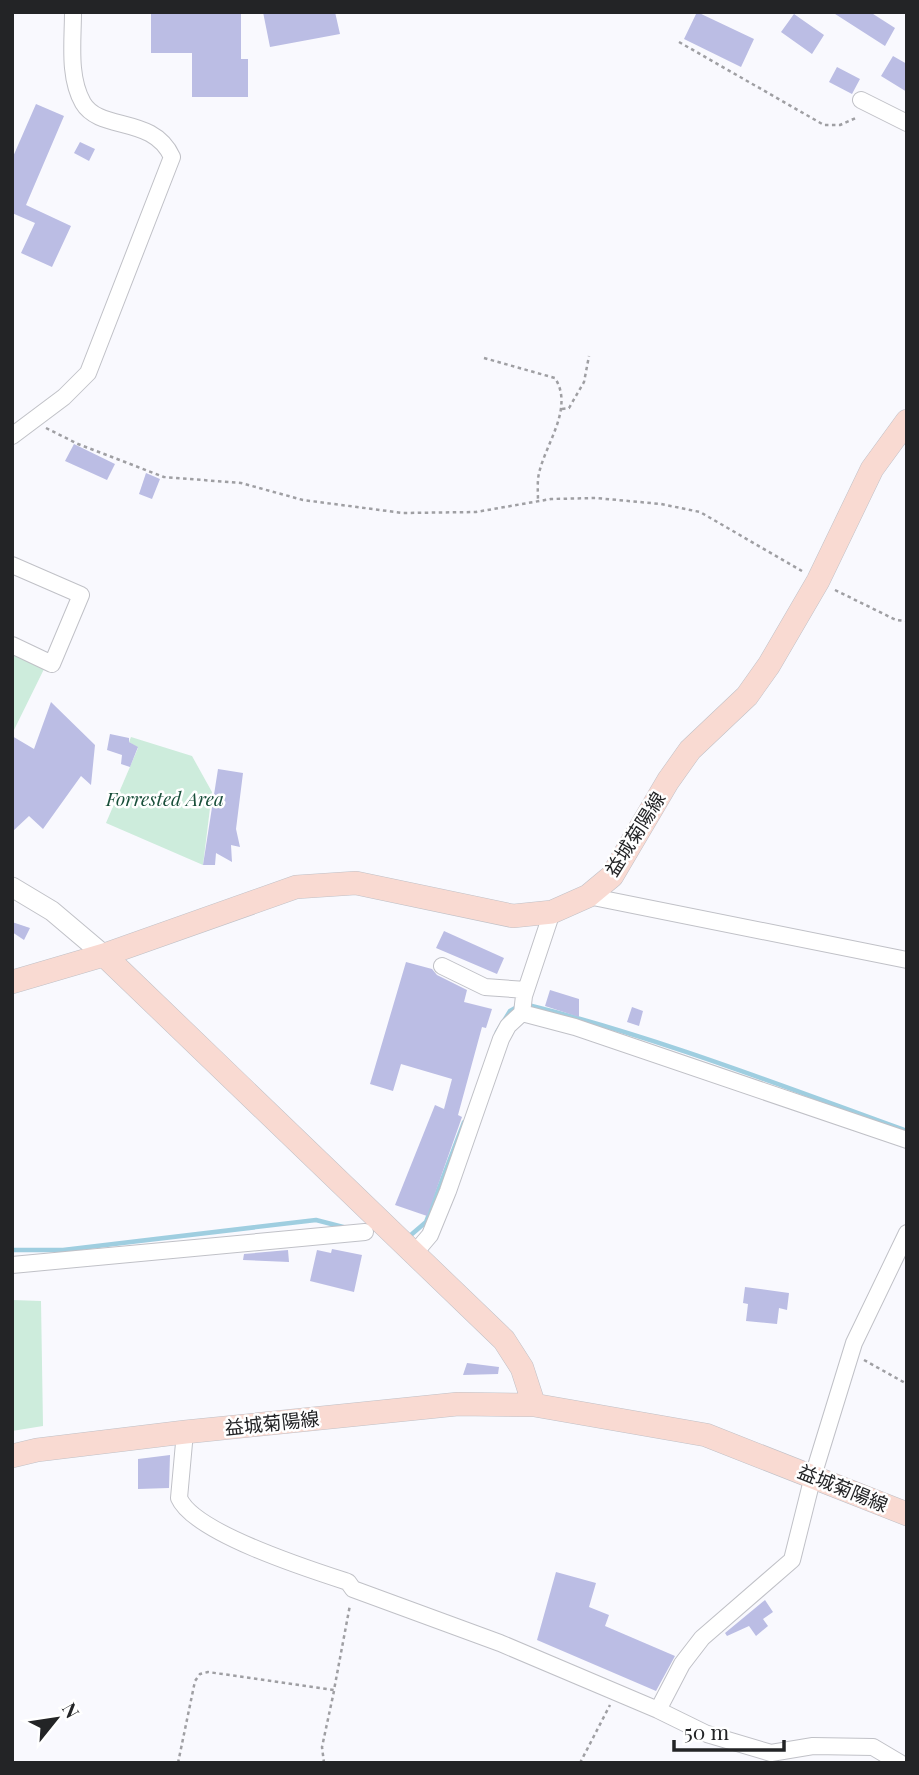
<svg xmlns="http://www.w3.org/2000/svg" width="919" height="1775" viewBox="0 0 919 1775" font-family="'Playfair Display','Noto Sans JP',serif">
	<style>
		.green { fill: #cdecdc }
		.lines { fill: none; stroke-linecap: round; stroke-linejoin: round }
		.stream { stroke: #9fcee0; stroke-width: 4.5 }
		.building { fill: #bbbde4 }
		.minor-casing { stroke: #c0c1c7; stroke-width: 18 }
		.tertiary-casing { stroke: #c0c1c7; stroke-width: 21 }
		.secondary-casing { stroke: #c0c1c7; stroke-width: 24 }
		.path { stroke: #9f9fa3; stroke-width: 2.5; stroke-dasharray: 3.5 3.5; stroke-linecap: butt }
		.minor { stroke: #fff; stroke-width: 16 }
		.tertiary { stroke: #fff; stroke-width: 19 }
		.secondary { stroke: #f9dad2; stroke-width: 23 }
		.labels { text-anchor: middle; stroke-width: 5; stroke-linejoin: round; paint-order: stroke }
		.park-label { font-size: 19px; font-style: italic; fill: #194f3a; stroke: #fff }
		.street-label { font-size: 19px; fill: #232426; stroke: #fff }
	</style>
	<rect width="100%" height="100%" fill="#f9f9fe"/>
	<path class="green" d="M12,650L46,665L12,734Z
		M131,737L192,756L212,792L203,865L106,823L138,748L129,742Z
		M12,1300L41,1301L43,1426L12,1431Z"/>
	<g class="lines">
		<path class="stream" d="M528,1005C657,1037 782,1086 907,1131
			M497,1032L510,1011L517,1007
			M412,1234L426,1222L464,1122
			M12,1250H63L316,1220L347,1228"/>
	</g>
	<path class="building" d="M151,12H241V59H248V97H192V53H151Z
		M263,12H335L340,34L270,47Z
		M697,12L754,39L741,67L684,39Z
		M832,12H870L895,28L885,46Z
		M794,14L824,35L812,54L781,32Z
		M893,56L907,64V92L881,76Z
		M837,67L860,79L852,94L829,82Z
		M36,104L64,116L26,205L71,226L52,267L21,253L35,223L12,213V159Z
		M80,142L95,149L89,161L74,153Z
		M74,444L115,464L107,480L65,461Z
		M146,473L160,479L152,499L139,494Z
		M51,702L95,745L91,785L81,776L43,829L29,816L12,832V736L34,749Z
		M110,734L129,738V742L138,747L130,767L121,764L122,755L107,750Z
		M218,769L243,773L236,829L240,847L231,845L232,862L216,853L215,865H203Z
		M12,922L30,928L24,940L12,932Z
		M444,931L504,958L497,974L436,948Z
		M406,962L432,969L437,975L467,990L464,1002L492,1009L486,1028L482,1027L458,1115L462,1117L427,1216L395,1205L435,1105L444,1109L452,1079L401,1064L393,1091L370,1084Z
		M550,990L579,999V1017L545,1006Z
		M632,1007L643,1011L639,1026L627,1022Z
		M332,1249L362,1255L354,1292L310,1281L317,1250L331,1253Z
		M288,1250L289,1262L243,1260L244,1254Z
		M745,1287L789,1293L787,1310L779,1308L777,1324L746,1321L748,1304L743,1303Z
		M467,1363L499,1367L498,1374L463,1375Z
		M170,1455L169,1488L138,1489V1459Z
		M556,1572L596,1583L589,1607L609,1615L605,1626L675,1656L656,1691L537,1640Z
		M765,1600L773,1612L763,1619L768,1626L756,1636L749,1626L727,1636L725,1633Z"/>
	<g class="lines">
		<g class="minor-casing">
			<path id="minor" d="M861,100L907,123
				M12,436L64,397L88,373L172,157C153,115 100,132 83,103C68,77 73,41 73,12
				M12,565L81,595L52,664L12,645
				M588,896L907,960
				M442,966L485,987L526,990
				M522,1013L575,1027L907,1140
				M413,1255L430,1235L448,1191L501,1039L508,1026L522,1013L524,996L552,912
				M12,1265L365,1232
				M185,1432L179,1498C194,1533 311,1570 348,1582L353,1589L500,1643L658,1710L707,1734L771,1753L813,1746L873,1747L900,1763
				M658,1710L682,1664L702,1638L792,1560L813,1476L854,1343L907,1233"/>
		</g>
		<g class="tertiary-casing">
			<path id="tertiary" d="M12,887L52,911L104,955"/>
		</g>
		<g class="secondary-casing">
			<path id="secondary" d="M104,955L504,1340L522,1368L534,1405
				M12,982L104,955L296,887L356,883L513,916L552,912L588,896L612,876L668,781L690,750L747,696L769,665L818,581L872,469L907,421
				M12,1456L37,1450L185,1432L458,1404L534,1405L706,1435L907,1514"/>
		</g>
		<path class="path" d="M679,42L824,125H840L858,117
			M484,358L555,378C574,408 546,443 539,473C537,482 538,492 538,502
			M562,409L569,408L584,382L589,356
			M46,428L78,444L164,477L241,483L303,500L403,513L476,512L551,499L596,498L661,504L700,512L802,571
			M835,590L896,620L907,621
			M864,1360L907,1384
			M178,1763L195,1681L200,1674L208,1672L334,1690L350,1605
			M324,1763L322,1747L334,1691
			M580,1763L610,1705"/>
		<use href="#minor" class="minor"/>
		<use href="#tertiary" class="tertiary"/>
		<use href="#secondary" class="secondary"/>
	</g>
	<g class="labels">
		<g class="park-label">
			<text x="165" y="806">Forrested Area</text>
		</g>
		<g class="street-label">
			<text transform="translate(635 834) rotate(-58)" y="7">益城菊陽線</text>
			<text transform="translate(272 1423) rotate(-6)" y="7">益城菊陽線</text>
			<text transform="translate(843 1488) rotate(22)" y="7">益城菊陽線</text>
		</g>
	</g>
	<rect width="919" height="1775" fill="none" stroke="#232426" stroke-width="28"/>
	<g transform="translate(56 1719) rotate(60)" stroke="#ffffff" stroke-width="5" paint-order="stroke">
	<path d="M0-5L12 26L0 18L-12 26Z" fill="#232426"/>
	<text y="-10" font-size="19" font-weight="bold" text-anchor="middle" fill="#232426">N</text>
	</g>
	<path d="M674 1740v10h110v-10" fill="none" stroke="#232426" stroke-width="3.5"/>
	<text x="684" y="1740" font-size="21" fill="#232426" stroke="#ffffff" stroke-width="5" paint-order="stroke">50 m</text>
</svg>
